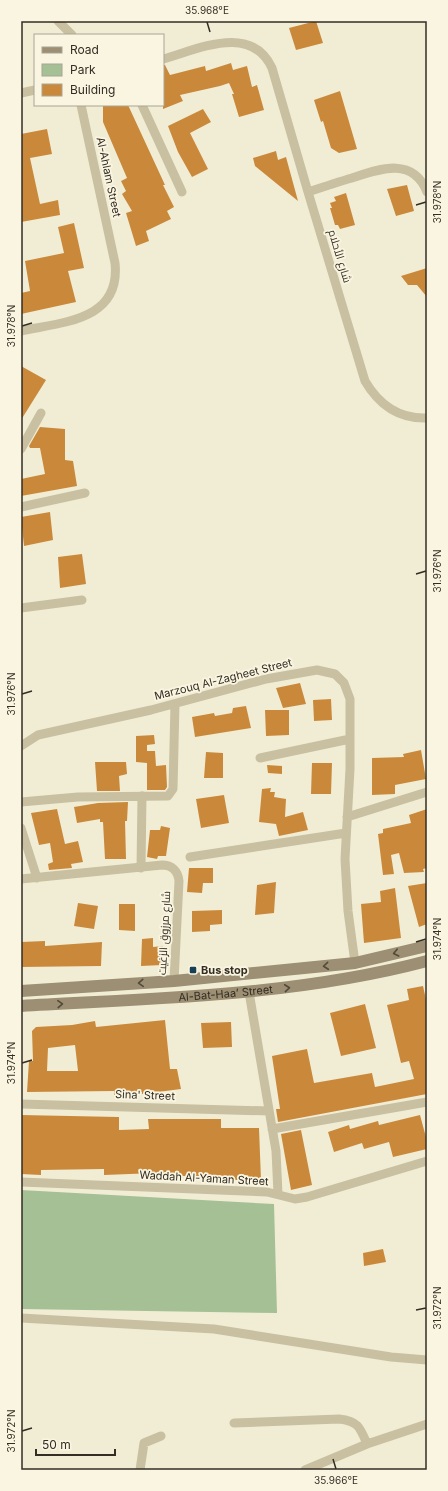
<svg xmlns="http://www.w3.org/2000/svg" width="448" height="1491" viewBox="0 0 448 1491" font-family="Inter,Cairo,sans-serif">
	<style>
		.green { fill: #a5c095 }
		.building { fill: #ca893a; fill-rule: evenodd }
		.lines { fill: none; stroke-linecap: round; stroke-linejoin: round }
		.street { stroke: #c9c0a1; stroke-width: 9 }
		.secondary { stroke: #9c8f73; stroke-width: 12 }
		.oneway { stroke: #524a3c }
		.ticks { fill: none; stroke: #332d24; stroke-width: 1.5 }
		.poi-dot { fill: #193f55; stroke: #f9f5e1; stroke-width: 1.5 }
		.labels { text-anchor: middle; stroke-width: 3.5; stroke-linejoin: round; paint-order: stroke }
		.street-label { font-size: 11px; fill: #332d24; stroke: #f9f5e1 }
		.poi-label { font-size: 11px; font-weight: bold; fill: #332d24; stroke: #f9f5e1; text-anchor: start }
		.neatline { fill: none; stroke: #332d24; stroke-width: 1.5 }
		.ticks-label { font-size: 10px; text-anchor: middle; fill: #332d24 }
	</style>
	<rect width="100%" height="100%" fill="#f1edd5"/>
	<path class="green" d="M21,1190L274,1204L277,1313L21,1309Z"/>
	<path class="building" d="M316,21L323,43L296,50L289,28Z
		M231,63L233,70L247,66L252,87L257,85L264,110L239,117L232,94H234L229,83L220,86L180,95L183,101L163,109V65H165L170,75L205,66L206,71Z
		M340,91L357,149L339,153L331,148L323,121L321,122L314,100Z
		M103,105H128L165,185H163L174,207L167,211L171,219L146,231L149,241L136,246L126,213L132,211L122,194L126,191L121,181L127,178L103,122Z
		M203,109L211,122L190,133L208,169L192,177L178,152L168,126Z
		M47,129L52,154L30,158L40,204L58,200L60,215L21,222V134Z
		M276,151L278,160L286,157L298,201L255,166L253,158Z
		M407,185L414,211L396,216L387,189Z
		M346,193L355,225L340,229L338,225H335L330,208H332L330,203L336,201L334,197Z
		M74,223L84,268L68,271L76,302L21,314V293L30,291L25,261L64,253L58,227Z
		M427,268V297L417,285H408L401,276Z
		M21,366L46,380L21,420Z
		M40,427L65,429V460L73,461L77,486L21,496V479L45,474L40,448H30L29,446Z
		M50,512L53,540L24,546L21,517Z
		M82,554L86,584L60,588L58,557Z
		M300,683L306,704L283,708L276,688Z
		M331,699L332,720L314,721L313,700Z
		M246,706L251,728L195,737L192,717L214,713L215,716L232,713L233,708Z
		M265,710H289V735L266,736Z
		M154,735L155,744L147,745V751H155L156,766L166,765L167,787L165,790H147V763L136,762V736Z
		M421,750L426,779L395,785V794L372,795V758L404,757L403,754Z
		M206,752L223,753V778H204Z
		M95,762H126L127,774L119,776L120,791H97Z
		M312,763H332L331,794H311Z
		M267,765L282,766V774L268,773Z
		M271,788L270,792H275L274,797L286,799L285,817L303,812L308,830L279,836L276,824L259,822L262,789Z
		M224,795L229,823L201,828L196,799Z
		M128,802L127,821H125L126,859H105L103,822H100V819L77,823L74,807L98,803Z
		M57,809L65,844L78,841L83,862L71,864L72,868L49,870L48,864L53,862L50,843L39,845L31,813Z
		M427,809V868L423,869L424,872L404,873L399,853L391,855L394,874L383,875L378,834L383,833V829L411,823L409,815Z
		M161,826L170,828L166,856H158L157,859L147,857L150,830H160Z
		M189,868H213V883H203L202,893L187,892Z
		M276,882L274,913L255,915L257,885Z
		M427,883V924L419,927L408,886Z
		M395,888L401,938L364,943L361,904L381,902L380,891Z
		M78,903L98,906L94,929L74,926Z
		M119,904H135V931L119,930Z
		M222,910V924L210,925V931L192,932V911Z
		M153,938V947L163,946L162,965L141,966L142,939Z
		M45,941V946L102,942L101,966L21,967V942Z
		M423,986L427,1004V1094L278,1122L276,1109H280L272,1056L307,1049L314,1083L372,1073L375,1087L414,1079L409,1061L401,1063L387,1005L409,1000L407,989Z
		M365,1004L376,1048L341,1056L330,1013Z
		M165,1020L170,1069H177L181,1089L142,1094V1092L114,1095V1091L27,1092L29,1061H33L32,1031L36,1027L72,1025L95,1021L96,1027ZM75,1045L78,1071H47L48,1048Z
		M231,1022L232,1047L203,1048L201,1023Z
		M21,1115L119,1117V1130L149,1129L148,1119H221V1128H259L261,1180H202V1176H171L156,1175V1173L104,1175V1169L41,1170V1175L21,1174Z
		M420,1115L427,1141V1149L393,1157L389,1142L364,1149L362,1143L334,1152L328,1132L349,1125L350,1129L378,1121L379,1125Z
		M301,1130L312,1185L291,1190L281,1134Z
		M383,1249L386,1262L364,1266L363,1253Z"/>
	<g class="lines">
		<path class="street" d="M58,21L72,35
			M163,59C199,49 251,23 272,68L308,192
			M21,93L35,90
			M142,105L182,192
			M427,192C413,156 379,169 352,178C338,182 323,187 308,192L365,381C379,405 399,419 427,418
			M21,331C62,322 121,321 115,263L81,105
			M21,449L41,413
			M21,507L85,493
			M21,608L82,600
			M21,746L38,735L151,710L266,679L317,670L335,674L344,683L350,699V769L345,859L348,911L355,963
			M260,758L350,739
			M21,802L78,797L168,796L173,789L175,704
			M347,817L427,792
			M21,828L37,878
			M190,857L346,833
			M141,868L142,796
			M21,879L162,865C172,865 178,871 179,881L174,981
			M249,992L276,1151L278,1194
			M21,1104L269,1111
			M272,1129L427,1102
			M21,1182L267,1192L295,1199L307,1197L427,1161
			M21,1318L214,1329L391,1357L427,1360
			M234,1423L339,1419C358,1421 360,1427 367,1444
			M140,1470L144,1443L161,1436
			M305,1470L367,1444L427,1424"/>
		<g class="secondary">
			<path d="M21,991L174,981L355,963L427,946"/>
			<path id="s1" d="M21,1006C157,998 295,996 427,961"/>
		</g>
	</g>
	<defs><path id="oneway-chevron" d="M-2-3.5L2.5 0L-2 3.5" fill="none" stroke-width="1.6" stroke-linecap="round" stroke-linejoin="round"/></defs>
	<g class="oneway">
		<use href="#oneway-chevron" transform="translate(396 953) rotate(167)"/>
		<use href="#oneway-chevron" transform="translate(326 966) rotate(174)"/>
		<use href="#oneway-chevron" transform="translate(141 983) rotate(176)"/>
		<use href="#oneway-chevron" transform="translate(287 988) rotate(-6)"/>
		<use href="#oneway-chevron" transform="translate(60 1004) rotate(-3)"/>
	</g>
	<path class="ticks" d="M207,22L210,32M416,205L426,202M22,326L32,323M416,574L426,571M22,694L32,691M416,942L426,939M22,1063L32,1060M416,1310L426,1308M22,1431L32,1428M333,1459L336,1469"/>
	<rect class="poi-dot" x="189" y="966" width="8" height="8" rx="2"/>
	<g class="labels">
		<g class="street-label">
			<text transform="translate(109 177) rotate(78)" y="4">Al-Ahlam Street</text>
			<text transform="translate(340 256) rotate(73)" y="4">شارع الأحلام</text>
			<text transform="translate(223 679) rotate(-14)" y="4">Marzouq Al-Zagheet Street</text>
			<text transform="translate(164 933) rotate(-87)" y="4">شارع مرزوق الزغيت</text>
			<text dy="4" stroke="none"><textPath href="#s1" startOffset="205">Al-Bat-Haa’ Street</textPath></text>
			<text transform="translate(145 1095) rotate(2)" y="4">Sina' Street</text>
			<text transform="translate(204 1178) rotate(3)" y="4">Waddah Al-Yaman Street</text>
		</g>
		<g class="poi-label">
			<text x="201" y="974">Bus stop</text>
		</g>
	</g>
	<rect width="448" height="1491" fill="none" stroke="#f9f5e1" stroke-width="44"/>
	<rect x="34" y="34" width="130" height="72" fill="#f9f5e1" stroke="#aaa595"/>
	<rect x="42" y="47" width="20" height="6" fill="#9c8f73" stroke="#aaa595"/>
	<text x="70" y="54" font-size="12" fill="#332d24">Road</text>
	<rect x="42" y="64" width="20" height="12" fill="#a5c095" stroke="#aaa595"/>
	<text x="70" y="74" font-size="12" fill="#332d24">Park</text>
	<rect x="42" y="84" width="20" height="12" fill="#ca893a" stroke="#aaa595"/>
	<text x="70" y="94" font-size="12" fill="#332d24">Building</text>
	<path d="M36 1449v6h79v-6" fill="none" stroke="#332d24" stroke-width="2"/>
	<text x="42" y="1449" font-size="12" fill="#332d24" stroke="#f9f5e1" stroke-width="3" paint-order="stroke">50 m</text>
	<rect x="22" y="22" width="404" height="1447" class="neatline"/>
	<g class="ticks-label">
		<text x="207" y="14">35.968°E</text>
		<text transform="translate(437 202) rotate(-90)" y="4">31.978°N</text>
		<text transform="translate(11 326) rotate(-90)" y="4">31.978°N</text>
		<text transform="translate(437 571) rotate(-90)" y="4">31.976°N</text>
		<text transform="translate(11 694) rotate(-90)" y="4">31.976°N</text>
		<text transform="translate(437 939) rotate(-90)" y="4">31.974°N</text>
		<text transform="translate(11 1063) rotate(-90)" y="4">31.974°N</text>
		<text transform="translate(437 1308) rotate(-90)" y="4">31.972°N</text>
		<text transform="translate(11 1431) rotate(-90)" y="4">31.972°N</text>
		<text x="336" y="1484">35.966°E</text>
	</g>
</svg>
